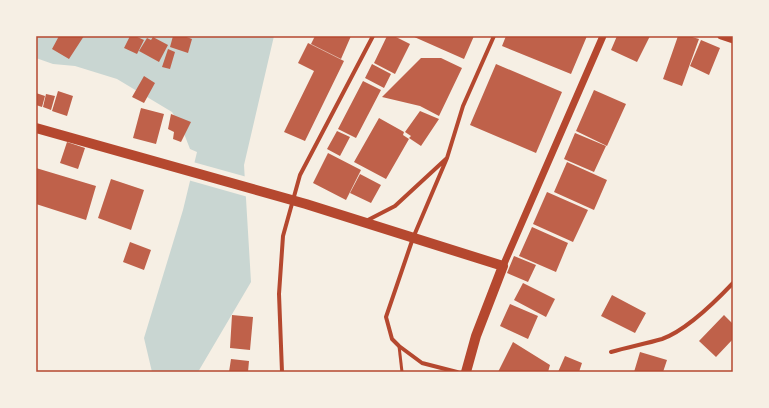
<svg xmlns="http://www.w3.org/2000/svg" width="769" height="408" viewBox="0 0 769 408" font-family="Figtree,sans-serif">
	<style>
		.water { fill: #c9d6d2 }
		.pier { fill: #f6efe4 }
		.building { fill: #bf614a }
		.lines { fill: none; stroke-linecap: round; stroke-linejoin: round }
		.service { stroke: #b5482f; stroke-width: 3 }
		.minor { stroke: #b5482f; stroke-width: 4 }
		.tertiary { stroke: #b5482f; stroke-width: 7 }
		.primary { stroke: #b5482f; stroke-width: 10 }
		.neatline { fill: none; stroke: #b5482f; stroke-width: 1.5 }
	</style>
	<rect width="100%" height="100%" fill="#f6efe4"/>
	<path class="water" d="M36,36H274L244,165L251,282L198,372H152L144,338L183,210L197,152L190,149L183,131L172,112L117,79L75,66L53,64L36,58Z"/>
	<path class="pier" d="M193,162L247,177L248,197L188,180Z"/>
	<path class="building" d="M59,36H84L69,59L52,49Z
		M130,36H135L144,40L137,54L124,48Z
		M173,36H184L192,39L188,53L170,47Z
		M315,36H351L341,59L311,44Z
		M387,36H394L410,44L395,74L374,63Z
		M412,36H474L464,59Z
		M506,36H587L571,74L502,46Z
		M617,36H650L637,62L611,50Z
		M678,36H689L699,39L682,86L663,79Z
		M153,37L168,45L159,62L139,51L147,38L151,40Z
		M701,40L720,48L709,75L690,66Z
		M308,43L344,61L305,141L284,132L314,71L298,63Z
		M168,49L175,52L170,69L162,67Z
		M421,58H441L462,68L439,116L420,106L382,97Z
		M372,64L391,74L384,88L365,78Z
		M496,64L562,92L536,153L470,125Z
		M144,76L155,83L144,103L132,97Z
		M363,81L381,90L356,138L338,129Z
		M594,90L626,104L607,146L576,131Z
		M58,91L73,96L67,116L52,111Z
		M36,93L45,96L42,107L36,105Z
		M46,94L55,96L51,110L43,107Z
		M141,108L164,114L156,144L133,138Z
		M420,111L439,119L421,146L409,138L411,136L405,132Z
		M171,114L191,122L181,142L173,139L174,132L168,129Z
		M379,118L404,132L403,135L409,139L386,179L354,162Z
		M337,131L350,137L340,156L327,149Z
		M575,133L606,146L594,172L564,159Z
		M67,142L85,148L78,169L60,163Z
		M328,153L361,170L346,200L313,183Z
		M567,162L607,180L594,210L554,192Z
		M36,168L96,186L86,220L36,204Z
		M360,174L381,185L371,203L350,193Z
		M111,179L144,190L131,230L98,218Z
		M547,192L588,210L573,242L533,224Z
		M532,227L568,243L556,272L519,256Z
		M130,242L151,250L144,270L123,262Z
		M514,256L536,265L528,282L507,273Z
		M523,283L555,299L546,317L514,300Z
		M612,295L646,313L635,333L601,316Z
		M510,304L538,316L528,339L500,326Z
		M232,315L253,317L250,350L230,348Z
		M724,315L733,324V339L716,357L699,341Z
		M513,342L550,365L548,372H498Z
		M640,352L667,360L663,372H634Z
		M565,356L582,363L579,372H558Z
		M231,359L249,361L248,372H229Z"/>
	<g class="lines">
		<path class="service" d="M399,346L402,372"/>
		<path class="minor" d="M447,158L413,238L386,317L392,339L399,346L422,363L457,372
			M366,221L395,206L447,158L463,106L494,36
			M611,352C628,347 645,344 662,339C687,330 715,302 733,283
			M282,372L279,294L283,236L300,175L373,36"/>
		<path class="tertiary" d="M721,36L733,40
			M503,266L603,36"/>
		<path class="primary" d="M36,128L306,204L503,266L476,336L466,372"/>
	</g>
	<rect width="769" height="408" fill="none" stroke="#f6efe4" stroke-width="74"/>
	<rect x="37" y="37" width="695" height="334" class="neatline"/>
</svg>
